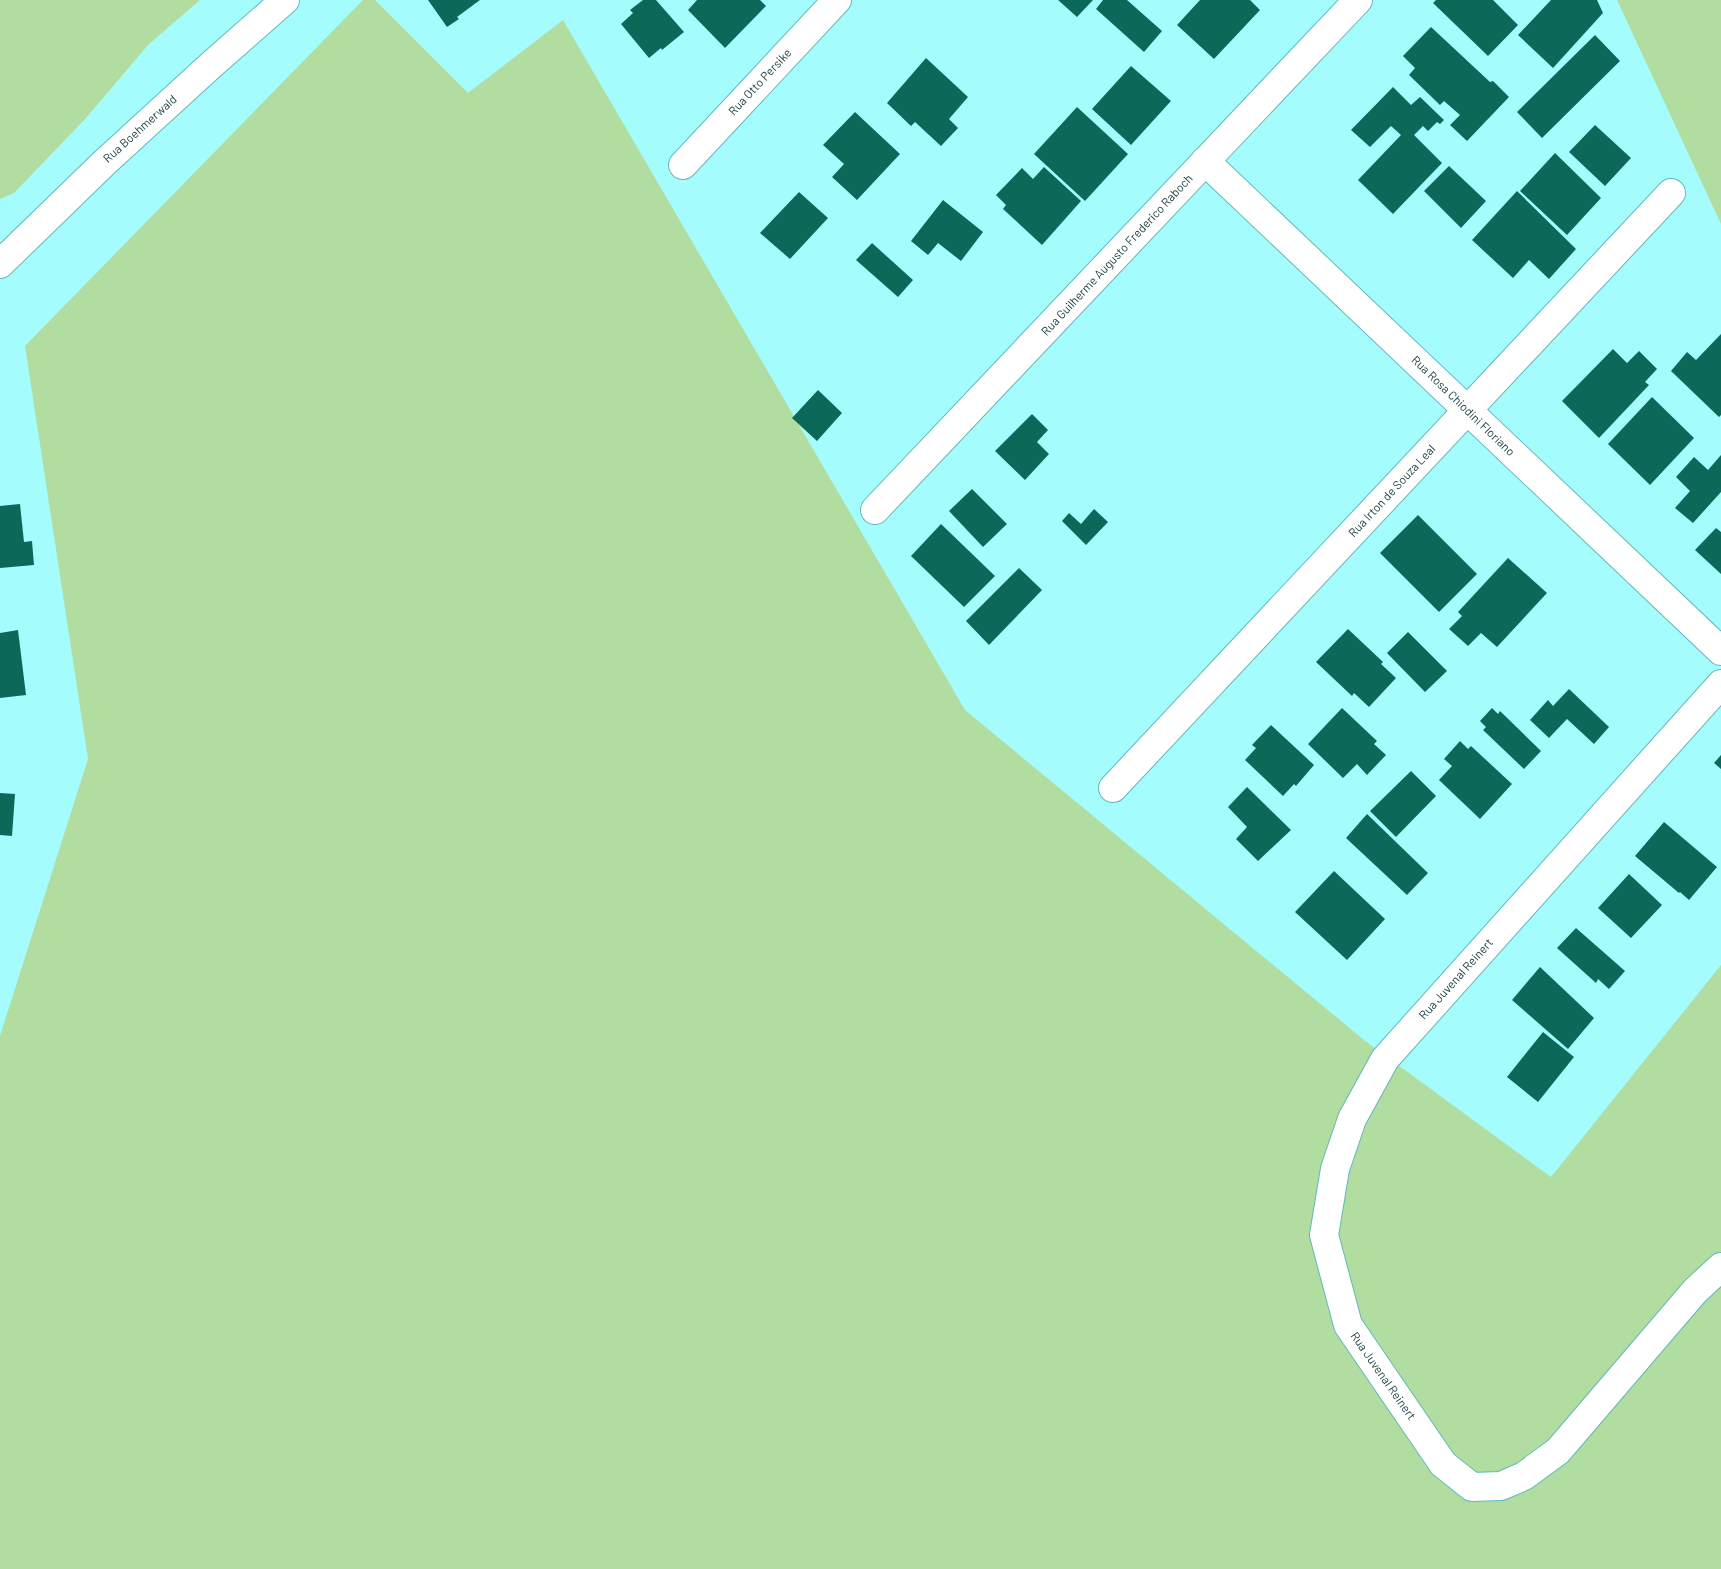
<svg xmlns="http://www.w3.org/2000/svg" width="1721" height="1569" viewBox="0 0 1721 1569" font-family="Barlow,sans-serif">
	<style>
		.green { fill: #b1dea0 }
		.building { fill: #0c6959 }
		.lines { fill: none; stroke-linecap: round; stroke-linejoin: round }
		.minor-casing { stroke: #62b8ba; stroke-width: 30 }
		.major-casing { stroke: #62b8ba; stroke-width: 30 }
		.minor { stroke: #fff; stroke-width: 28 }
		.major { stroke: #fff; stroke-width: 28 }
		.labels { text-anchor: middle; stroke-width: 5; stroke-linejoin: round; paint-order: stroke }
		.street-label { font-size: 12px; fill: #1f4344; stroke: #fff }
	</style>
	<rect width="100%" height="100%" fill="#a5fcfd"/>
	<path class="green" d="M0,0H200L148,45L86,118L14,193L0,199Z
		M363,0H375L468,93L563,20L965,710L1364,1040L1551,1177L1721,965V1569H0V1036L88,759L25,346Z
		M1617,0H1721V224Z"/>
	<path class="building" d="M428,0H480L457,17L459,19L447,27Z
		M643,0H656L684,32L662,50L661,48L649,58L621,24L633,13L630,10Z
		M697,0H760L766,6L725,48L688,10Z
		M1058,0H1093L1077,17Z
		M1103,0H1127L1162,31L1144,52L1096,9Z
		M1200,0H1250L1260,10L1214,59L1177,25Z
		M1436,0H1493L1518,25L1488,56L1433,3Z
		M1551,0H1597L1603,13L1553,68L1518,35Z
		M1431,27L1490,82L1493,81L1509,97L1467,141L1450,125L1460,115L1444,101L1440,105L1409,75L1415,68L1403,56Z
		M1595,35L1620,61L1542,138L1517,112Z
		M926,58L968,97L949,119L958,128L941,146L915,122L911,126L887,103Z
		M1131,66L1171,101L1131,145L1092,109Z
		M1393,87L1411,105L1420,97L1444,120L1440,124L1437,122L1428,131L1423,126L1414,135L1442,163L1393,214L1358,180L1401,135L1391,126L1370,147L1351,130Z
		M1077,107L1128,154L1085,201L1034,154Z
		M855,112L900,154L857,200L832,177L844,164L823,145Z
		M1595,125L1631,158L1605,186L1569,152Z
		M1555,153L1601,198L1567,235L1520,191Z
		M1449,166L1486,201L1461,228L1424,191Z
		M1044,167L1081,201L1042,245L1003,209L1006,205L996,195L1022,168L1033,179Z
		M1517,191L1576,249L1549,279L1529,260L1513,278L1472,240Z
		M799,192L828,218L790,259L760,233Z
		M943,200L983,232L961,261L938,243L928,255L911,241Z
		M872,243L913,280L898,297L856,260Z
		M1721,334V415L1719,417L1671,371L1687,352L1696,360Z
		M1613,349L1627,363L1639,351L1657,369L1645,382L1649,385L1599,438L1562,401Z
		M818,390L842,413L817,441L792,418Z
		M1652,397L1694,438L1650,485L1608,444Z
		M1032,414L1048,430L1037,442L1049,454L1025,480L995,451Z
		M1721,455V492L1693,523L1675,508L1690,491L1676,477L1694,457L1708,470Z
		M972,489L1007,524L983,547L949,511Z
		M20,504L24,542L32,541L34,565L0,568V506Z
		M1094,509L1108,522L1086,545L1062,521L1069,513L1081,524Z
		M1418,515L1477,574L1439,612L1380,553Z
		M941,524L995,576L964,607L911,556Z
		M1716,528L1721,532V574L1695,550Z
		M1508,558L1547,593L1497,647L1481,633L1468,646L1449,629L1462,616L1458,612Z
		M1019,568L1042,590L989,645L966,621Z
		M1348,629L1383,662L1381,664L1396,678L1369,707L1354,693L1352,696L1316,662Z
		M18,630L26,695L0,698V633Z
		M1408,632L1447,671L1425,692L1387,653Z
		M1569,689L1609,727L1594,744L1567,719L1549,738L1530,720L1548,700L1553,706Z
		M1342,708L1377,741L1374,744L1386,755L1367,775L1357,764L1343,778L1308,744Z
		M1492,708L1498,714L1500,711L1541,751L1524,769L1483,730L1486,727L1480,721Z
		M1271,725L1314,765L1296,786L1294,784L1283,796L1245,760L1256,748L1252,745Z
		M1460,741L1468,749L1471,746L1512,784L1480,819L1439,780L1452,766L1444,759Z
		M1721,755V769L1714,763Z
		M1411,771L1436,796L1396,837L1370,811Z
		M1247,787L1291,830L1258,861L1236,839L1247,827L1228,807Z
		M0,793L15,794L12,836L0,835Z
		M1367,814L1428,873L1407,895L1346,838Z
		M1664,822L1717,867L1689,900L1680,892L1679,893L1635,856Z
		M1334,871L1385,919L1347,960L1295,912Z
		M1629,874L1662,905L1631,938L1598,908Z
		M1576,928L1625,971L1609,989L1598,979L1596,983L1557,948Z
		M1540,967L1594,1018L1568,1049L1512,1000Z
		M1543,1032L1574,1057L1538,1102L1507,1077Z"/>
	<g class="lines">
		<g class="minor-casing">
			<path id="minor" d="M1205,161L1721,651
				M683,165L837,0
				M875,510L1358,0
				M1721,684L1385,1059L1352,1119L1335,1169L1324,1235L1348,1325L1443,1464L1472,1487L1501,1486L1524,1476L1558,1451L1695,1291L1721,1267
				M1113,788L1671,193"/>
		</g>
		<g class="major-casing">
			<path id="major" d="M0,264L104,163L210,66L285,0"/>
		</g>
		<use href="#minor" class="minor"/>
		<use href="#major" class="major"/>
	</g>
	<g class="labels">
		<g class="street-label">
			<text transform="translate(760 82) rotate(-47)" y="4">Rua Otto Persike</text>
			<text transform="translate(140 129) rotate(-42)" y="4">Rua Boehmerwald</text>
			<text transform="translate(1117 255) rotate(-47)" y="4">Rua Guilherme Augusto Frederico Raboch</text>
			<text transform="translate(1463 406) rotate(44)" y="4">Rua Rosa Chiodini Floriano</text>
			<text transform="translate(1392 491) rotate(-47)" y="4">Rua Irton de Souza Leal</text>
			<text transform="translate(1456 979) rotate(-48)" y="4">Rua Juvenal Reinert</text>
			<text transform="translate(1383 1376) rotate(55)" y="4">Rua Juvenal Reinert</text>
		</g>
	</g>
</svg>
